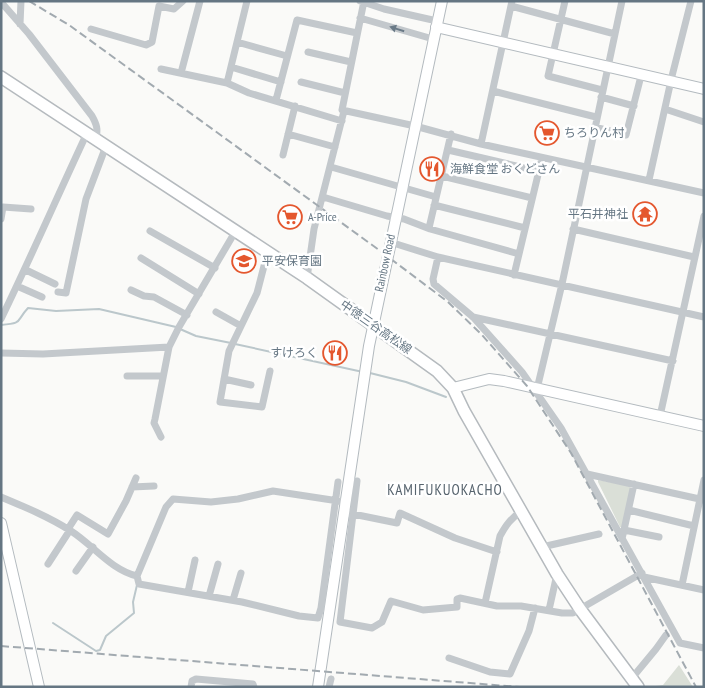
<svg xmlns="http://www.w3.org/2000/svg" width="705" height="688" viewBox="0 0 705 688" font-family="'PT Sans Narrow','Noto Sans JP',sans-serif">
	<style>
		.green { fill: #dadfd7 }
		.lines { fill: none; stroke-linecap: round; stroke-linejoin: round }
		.stream { stroke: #bbc7cb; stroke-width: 2 }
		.secondary-casing { stroke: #b3babf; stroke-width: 12 }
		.primary-casing { stroke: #b5babe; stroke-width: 14 }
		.street { stroke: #c3c8cc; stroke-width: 7 }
		.secondary { stroke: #fff; stroke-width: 10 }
		.primary { stroke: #fff; stroke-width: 11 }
		.rail { stroke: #a2aab0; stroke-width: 2; stroke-dasharray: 8 4; stroke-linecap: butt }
		.oneway { fill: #6a7a87 }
		.labels { text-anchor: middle; stroke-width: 5; stroke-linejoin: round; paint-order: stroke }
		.poi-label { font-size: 12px; fill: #657683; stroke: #fff; text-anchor: start }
		.street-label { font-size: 12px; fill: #657683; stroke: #fff }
		.quarter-label { font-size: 15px; letter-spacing: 1px; fill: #57646e; stroke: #fff }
	</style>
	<rect width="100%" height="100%" fill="#fafaf8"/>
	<path class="green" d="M598,480L631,486L622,527H620L598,482Z
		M679,665L693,687H648L663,685Z"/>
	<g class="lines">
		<path class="stream" d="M1,325C24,323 15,322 28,308L56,311L99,309L176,327
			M180,329L196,336L231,343
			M235,344L363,372
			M370,373L406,382L446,397
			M53,623L96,651L100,650L106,636L134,613L133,602L137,585"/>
		<g class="secondary-casing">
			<path id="secondary" d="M436,27L704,89
				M453,388L489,379L504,381L704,426
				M1,523L39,687
				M318,687L369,346L442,1"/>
		</g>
		<g class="primary-casing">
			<path id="primary" d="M1,77L307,278L423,361L437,371L453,388L464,411L557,574L580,609L638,687"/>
		</g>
		<path class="street" d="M360,1L384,9L437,21
			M364,1L342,110L415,126L481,144L704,193
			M565,1L548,76L602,90
			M1,2L29,34L92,116C97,125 98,129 96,139
			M511,6L615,34
			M360,18L433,39
			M20,24L21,1
			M91,29L146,45L152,42L159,6L174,9L183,1
			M237,42L287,56
			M308,52L351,62
			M231,67L281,82
			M161,69L227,83L249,93L342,121
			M181,73L200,1
			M301,82L345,93
			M227,83L247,1
			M493,91L596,117
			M601,97L634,106
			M276,100L297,20L357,33
			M665,109L704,122
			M594,127L626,135L641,76
			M288,134L335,147
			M481,144L512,1
			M448,150L538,171
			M283,155L295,106
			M331,167L436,197
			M442,176L532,198
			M649,180L672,76L691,1
			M323,197L387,216L404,219L430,229L519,254
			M434,205L525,228
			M1,219L3,207L31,209
			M429,228L451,134
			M573,229L694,257
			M150,231L215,268
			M390,242L438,257L704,317
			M438,257L433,279L434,284L473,317L522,372L561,428L680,643L704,648
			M141,258L199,294
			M26,270L55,284
			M514,275L542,158
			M307,278L314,229L344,111
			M17,286L42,297
			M131,290L144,296L154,297L187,315
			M58,292L66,293L86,199L106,146
			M216,312L241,326
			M473,317L673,361
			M1,319C31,257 58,195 87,133
			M1,353L43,354L169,347
			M270,371L262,407L220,402L229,351L257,293L264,266L271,255
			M127,376H163
			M224,379L251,385
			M537,389L562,284L622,1
			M660,416L704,216
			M161,437L154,423L155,419L169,347L179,327L235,232
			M587,474L704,500
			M357,481L340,622L372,628L382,622L391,601L423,610L457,607V599L460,598L497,606H521L562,613H573L642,573
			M338,482L321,608L318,618L299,616L242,602L139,584L137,576L166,507L173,499L211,502L238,499L273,491L345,502
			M132,487L154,486
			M1,497C25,507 49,517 71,531C93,545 111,570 137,576
			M629,510L694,526
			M348,513L397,523L400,513L455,538L497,552
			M68,529L77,515L108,534L126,501L136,478
			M624,530L659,537
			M622,539L634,484
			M542,547L599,534
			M48,564L70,530
			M76,571L93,547
			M644,577L704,590
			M682,585L704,480
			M188,592L195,560
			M209,596L218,564
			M233,600L241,573
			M485,603L500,536C506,525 511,518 522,511
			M549,610L557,574
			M449,658L490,672L510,674L529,631L535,608
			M632,678L656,649L666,635
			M191,687L192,681L196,679L253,684L254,687
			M329,687L331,679"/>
		<use href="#secondary" class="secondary"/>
		<use href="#primary" class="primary"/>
		<path class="rail" d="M29,1L69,25L379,250L448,302L482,335L527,386L571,453L696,687
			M1,646L520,687"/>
	</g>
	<defs><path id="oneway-solid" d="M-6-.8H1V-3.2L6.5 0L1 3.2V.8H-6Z" transform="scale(1.25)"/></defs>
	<use class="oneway" href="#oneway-solid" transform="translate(397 29) rotate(-163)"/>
	<defs>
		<g id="supermarket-ring" transform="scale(1.25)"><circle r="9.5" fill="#fff" stroke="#e4572e" stroke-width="1.5"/><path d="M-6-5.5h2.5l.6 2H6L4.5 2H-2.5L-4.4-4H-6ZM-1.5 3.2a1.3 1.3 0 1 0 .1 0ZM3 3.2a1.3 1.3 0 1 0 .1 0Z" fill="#e4572e"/></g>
		<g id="restaurant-ring" transform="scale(1.25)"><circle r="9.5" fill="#fff" stroke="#e4572e" stroke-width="1.5"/><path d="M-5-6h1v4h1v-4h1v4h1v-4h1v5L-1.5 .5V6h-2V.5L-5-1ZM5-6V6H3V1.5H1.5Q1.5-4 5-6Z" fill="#e4572e"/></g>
		<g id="temple-ring" transform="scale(1.25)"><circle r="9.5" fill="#fff" stroke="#e4572e" stroke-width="1.5"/><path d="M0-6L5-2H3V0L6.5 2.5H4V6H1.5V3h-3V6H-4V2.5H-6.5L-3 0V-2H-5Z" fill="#e4572e"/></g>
		<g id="school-ring" transform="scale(1.25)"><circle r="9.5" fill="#fff" stroke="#e4572e" stroke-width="1.5"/><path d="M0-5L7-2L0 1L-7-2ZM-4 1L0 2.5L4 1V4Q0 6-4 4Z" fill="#e4572e"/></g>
	</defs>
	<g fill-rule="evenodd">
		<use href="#supermarket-ring" x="547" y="133"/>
		<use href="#restaurant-ring" x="432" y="169"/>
		<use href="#temple-ring" x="645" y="214"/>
		<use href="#supermarket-ring" x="290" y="217"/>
		<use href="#school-ring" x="244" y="261"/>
		<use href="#restaurant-ring" x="335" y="353"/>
	</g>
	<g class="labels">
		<g class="poi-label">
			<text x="564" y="137">ちろりん村</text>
			<text x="450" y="173">海鮮食堂 おくどさん</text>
			<text x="628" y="218" text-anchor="end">平石井神社</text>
			<text x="308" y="221">A-Price</text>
			<text x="262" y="265">平安保育園</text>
			<text x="318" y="357" text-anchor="end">すけろく</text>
		</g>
		<g class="street-label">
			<text transform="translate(385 263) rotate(-78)" y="4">Rainbow Road</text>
			<text transform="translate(376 327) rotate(35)" y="4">中徳三谷高松線</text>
		</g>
		<g class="quarter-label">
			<text x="445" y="495">KAMIFUKUOKACHO</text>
		</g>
	</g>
	<rect width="705" height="688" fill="none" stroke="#657683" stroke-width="5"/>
</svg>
